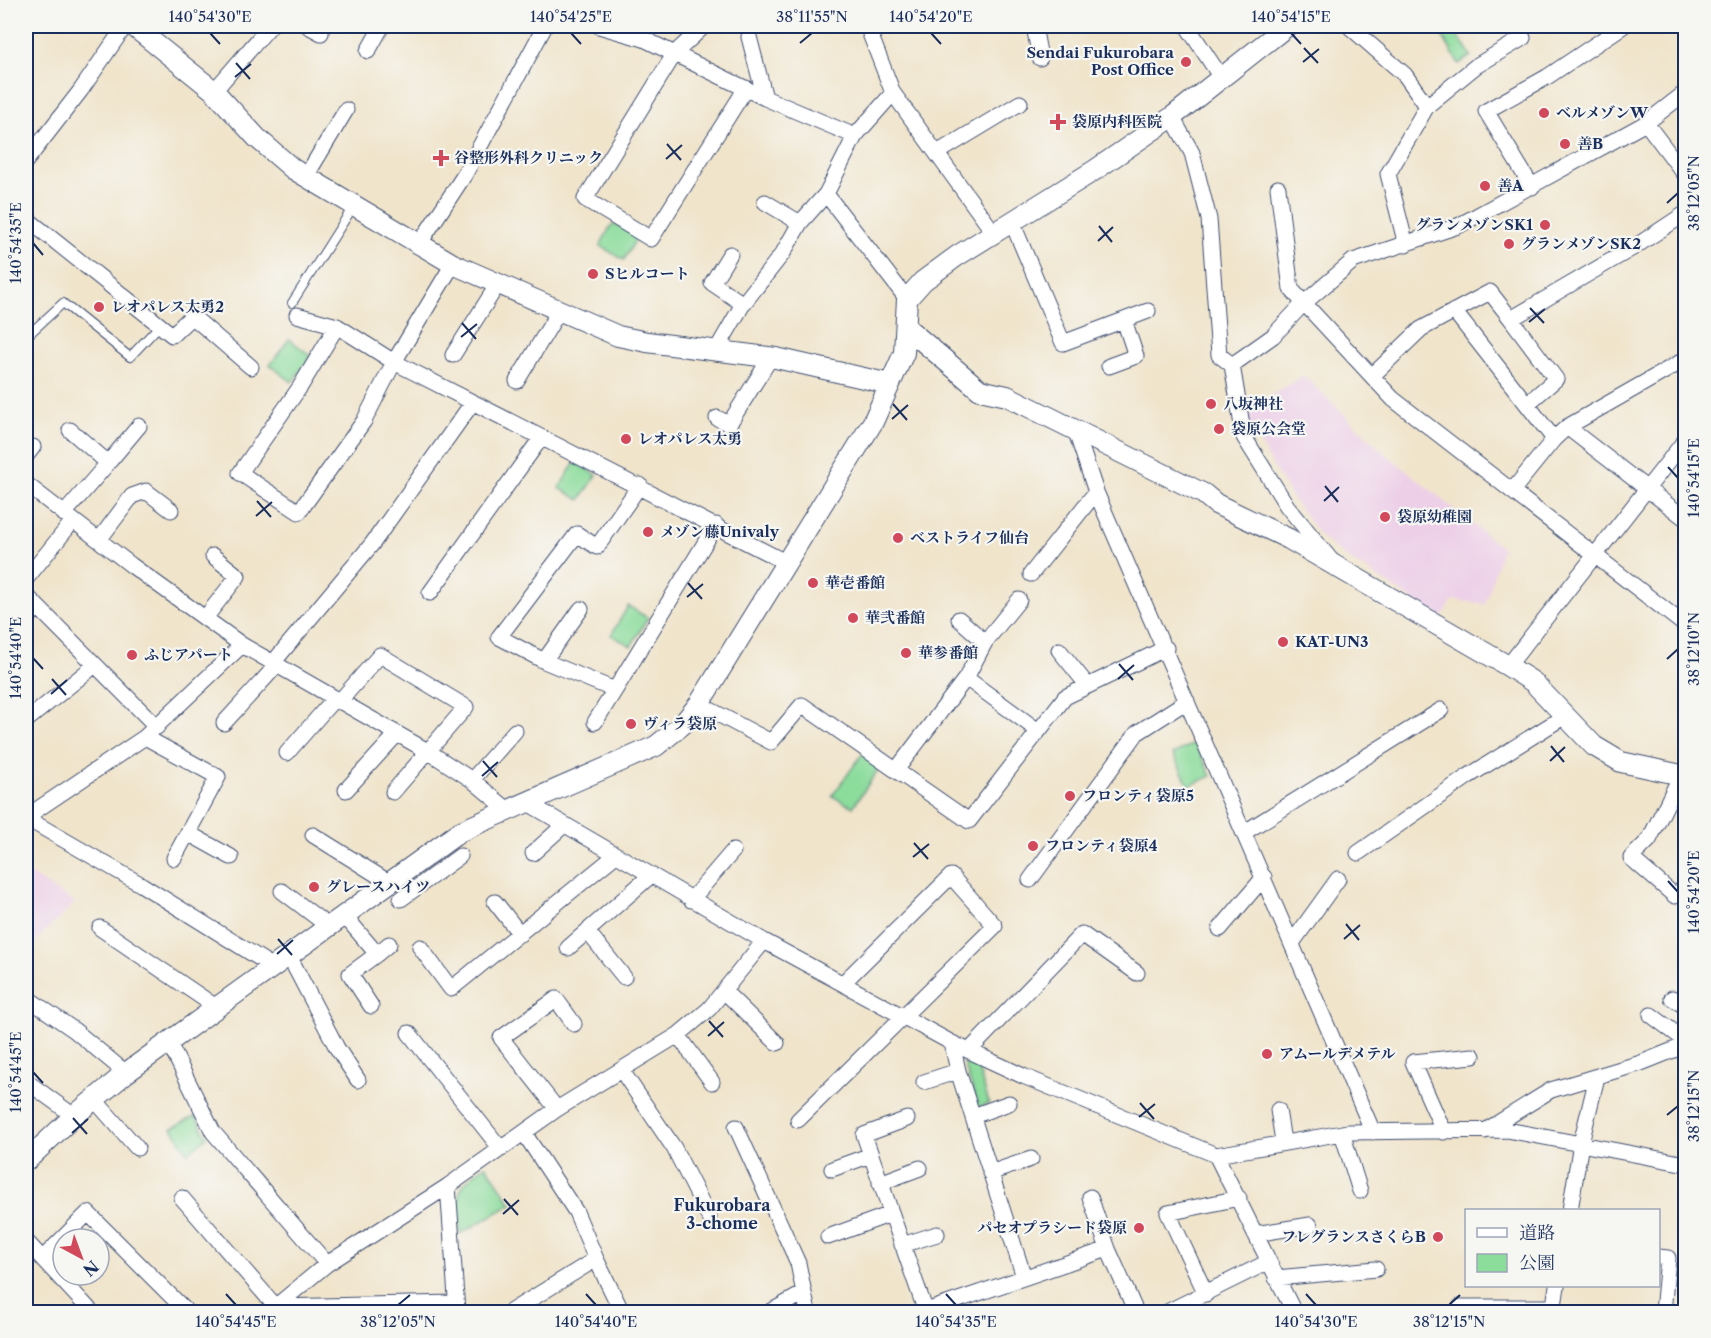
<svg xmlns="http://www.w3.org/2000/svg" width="1711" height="1338" viewBox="0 0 1711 1338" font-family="'Libre Caslon Text','Noto Serif JP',serif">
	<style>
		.built { fill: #edd0e8 }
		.green { fill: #8cdc9c; stroke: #54867d; stroke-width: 1.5 }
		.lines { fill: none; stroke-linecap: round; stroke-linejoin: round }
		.service-casing { stroke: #3b4a6e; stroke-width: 10 }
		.minor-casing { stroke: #3b4a6e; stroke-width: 17 }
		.tertiary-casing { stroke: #3b4a6e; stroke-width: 22 }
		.service { stroke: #fff; stroke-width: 8 }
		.minor { stroke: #fff; stroke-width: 15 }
		.tertiary { stroke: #fff; stroke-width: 20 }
		.ticks { fill: none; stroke: #1b2f5e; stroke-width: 2 }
		.poi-dot { fill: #d1495b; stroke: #f6f6f2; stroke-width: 2 }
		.labels { text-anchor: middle; stroke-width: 4.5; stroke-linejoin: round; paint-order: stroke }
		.poi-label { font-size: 15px; font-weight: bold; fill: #1b2f5e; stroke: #f6f6f2; text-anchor: start }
		.neighbourhood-label { font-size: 16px; font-weight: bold; fill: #1b2f5e; stroke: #f6f6f2 }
		.neatline { fill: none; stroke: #1b2f5e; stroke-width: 2 }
		.ticks-label { font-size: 15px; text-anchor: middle; fill: #1b2f5e }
	</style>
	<rect width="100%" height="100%" fill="#f6f6f2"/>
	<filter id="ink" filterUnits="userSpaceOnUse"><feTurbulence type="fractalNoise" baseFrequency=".0167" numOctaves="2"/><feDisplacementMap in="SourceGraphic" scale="12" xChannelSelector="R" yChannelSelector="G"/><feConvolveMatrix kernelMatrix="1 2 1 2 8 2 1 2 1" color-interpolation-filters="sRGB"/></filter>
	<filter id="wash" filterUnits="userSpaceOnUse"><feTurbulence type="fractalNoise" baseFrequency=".008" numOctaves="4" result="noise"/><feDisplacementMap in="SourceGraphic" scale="24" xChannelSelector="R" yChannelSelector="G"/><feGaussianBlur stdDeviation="1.35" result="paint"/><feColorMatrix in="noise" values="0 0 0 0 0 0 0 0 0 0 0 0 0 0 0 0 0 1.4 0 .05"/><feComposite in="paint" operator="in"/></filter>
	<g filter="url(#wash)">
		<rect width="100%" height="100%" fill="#f0e4cb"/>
		<path class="built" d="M1304,376L1381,450L1502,548L1485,604L1453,600L1441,618L1346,557L1321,537L1291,497L1249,425L1248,409Z
			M26,872L75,903L26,950Z"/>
		<path class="green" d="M1451,26L1471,56L1459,64L1440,32Z
			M616,224L637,237L624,260L600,246L610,227Z
			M289,339L311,356L292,382L270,365Z
			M575,462L597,475L580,500L559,488Z
			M628,606L648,618L631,646L611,635Z
			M1195,743L1211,776L1189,786L1173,754Z
			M863,753L880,767L853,807L832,796Z
			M969,1059L977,1065L989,1103L979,1108L964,1064Z
			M196,1116L207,1137L188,1153L172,1128Z
			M486,1165L512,1204L460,1234C459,1195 451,1189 486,1165Z"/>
	</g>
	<g filter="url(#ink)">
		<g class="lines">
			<g class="service-casing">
				<path id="service" d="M292,303L353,207
					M26,337L63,303L130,357L160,325"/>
			</g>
			<g class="minor-casing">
				<path id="minor" d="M308,26L321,33
					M599,26L644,39L765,98L855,136
					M704,26L675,53L585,199L651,239L746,88
					M867,26L893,93L994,233
					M1034,26L1040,58
					M1187,26L1222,79
					M1349,26L1405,75L1427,106
					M749,37L765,98
					M368,51L382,26
					M214,91L270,26
					M1172,117L1192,153L1209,219L1219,355L1232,365
					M1646,123L1686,176
					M937,153L1020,103
					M26,161L81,90L125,26
					M305,178L346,110
					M1532,187L1486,111L1547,77L1623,26
					M1278,188L1291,289L1393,399L1512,491
					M826,194L907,299
					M765,202L800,223
					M26,218L172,335L192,316L251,367
					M1012,222L1063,343L1148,311
					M1406,245L1388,174L1427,106L1476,66L1523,38
					M418,246L465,174L545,26
					M730,254L712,283L743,304
					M453,264L394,362L364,421L299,512L240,473L300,387L337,326L394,362L785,562
					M1454,311L1554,439
					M297,315L337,326
					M1511,319L1556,379L1527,404
					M717,349L743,304L783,253L800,223L826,194L855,136L893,93
					M453,355L498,284
					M1686,359L1567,427L1554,439L1512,491L1686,626
					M1109,366L1136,356L1124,320
					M1372,376L1421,329L1490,292L1511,319L1636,246L1686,213
					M517,381L559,311
					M717,418L729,424L771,357
					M1567,427L1686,519
					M1076,432L1096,492L1373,1132
					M26,456L33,447
					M108,463L139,426
					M26,484L131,565L242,645L429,752L472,780L508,810
					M640,485L597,547L577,534L499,637L544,661L615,690L716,525
					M64,514L108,463L70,430
					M99,540L132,496L146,491L171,510
					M1331,560L1287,506L1244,437L1232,365L1273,336L1303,304L1353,261L1458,226L1646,123L1686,92
					M1031,574L1096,492
					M26,579L73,521
					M430,593L541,438
					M26,595L157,727
					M26,618L38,608
					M205,618L238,576L213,556
					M959,619L985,642
					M1059,650L1088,686
					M544,661L581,609
					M272,664L372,544L473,402
					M1508,666L1686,439
					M966,678L985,642L1019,600
					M339,702L380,655L466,707L393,792
					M699,704L771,742L802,705L969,821L1065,697L1166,648
					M27,720L94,666
					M595,722L615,690
					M224,723L276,666
					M145,737L218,777L174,858
					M287,753L334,699
					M897,769L966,678L1037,730
					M1681,775L1649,840L1631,858L1675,896L1686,886
					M472,780L515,731
					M346,790L397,734
					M526,802L764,941L952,1043L1023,1076L1216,1155
					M26,817L145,737L242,645
					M26,818L142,885L272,966
					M1245,832L1441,710
					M188,833L231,857
					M313,835L390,883
					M533,853L564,825
					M1358,853L1467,777L1565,716
					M1030,880L1137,733L1187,701
					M282,891L328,926
					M401,899L460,856
					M691,900L733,851
					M495,902L520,934
					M344,915L377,954L350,974L371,1006
					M100,928L216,1007
					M1220,929L1264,877
					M587,931L624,977
					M1292,943L1338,879
					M420,947L451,989L616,855
					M568,948L650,876
					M288,954L337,1048L358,1080
					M377,954L389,944
					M725,992L777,1043
					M26,997L74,1030L126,1073
					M1672,998L1686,1007
					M1651,1015L1686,1041
					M409,1033L501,1149
					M678,1035L712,1082
					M168,1041L213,1132L327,1264
					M952,1043L958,1071L1024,1277
					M969,1051L1082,934L1137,973
					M622,1071L674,1148L709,1217
					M26,1081L74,1116
					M924,1082L958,1071
					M94,1099L137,1148
					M557,1109L501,1038L556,999L574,1024
					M1278,1110L1283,1141
					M973,1116L1009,1103
					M907,1119L864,1135L926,1312
					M798,1120L995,926L951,876L843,983
					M736,1127L798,1263L804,1293L770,1312
					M1485,1131L1551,1090L1641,1063L1686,1045
					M1444,1132L1413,1062L1473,1056
					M1342,1133L1360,1191
					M832,1169L871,1155
					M990,1173L1031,1159
					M880,1183L920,1168
					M448,1186L457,1311
					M1090,1197L1108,1249L1136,1312
					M182,1198L276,1307L456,1303
					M1570,1210L1581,1143L1597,1077
					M1255,1234L1310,1225
					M828,1237L891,1214
					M26,1241L89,1309
					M902,1245L937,1234
					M1658,1257L1668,1258L1663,1312
					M43,1258L88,1213L187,1312
					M596,1259L622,1312
					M1276,1278L1376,1269
					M804,1293L808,1312
					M1206,1294L1168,1213L1239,1198
					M1460,1307H1554
					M926,1311L1108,1249
					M269,1312L327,1264L448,1186L557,1109L678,1035L709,1009L764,941
					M510,1312L596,1259L576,1212L524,1133
					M1167,1312L1268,1262
					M1294,1312L1216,1155L1348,1132L1507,1130L1686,1164
					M1553,1312L1557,1286"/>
			</g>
			<g class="tertiary-casing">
				<path id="tertiary" d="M133,26L214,91L257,138L293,169L453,264L618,336L647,342L776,358L890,384
					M907,328L980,390L1007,396L1204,494L1216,504L1289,539L1508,666L1533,682L1594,746L1621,762L1686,776
					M26,1161L74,1116L126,1073L461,831L656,746L682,725L699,704L873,422L904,353L907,299L923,281L957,256L1095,170L1172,117L1287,26"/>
			</g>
			<use href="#service" class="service"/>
			<use href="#minor" class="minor"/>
			<use href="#tertiary" class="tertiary"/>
		</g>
	</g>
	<path class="ticks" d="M210,33L220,44M571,33L581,44M931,33L941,44M1291,33L1301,44M800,43L812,33M1304,48L1318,63M1303,62L1319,49M236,63L250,79M235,77L251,64M667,144L681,160M666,159L682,145M1667,203L1678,193M1099,226L1112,242M1098,241L1113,227M33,243L43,255M1530,308L1544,323M1529,322L1545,309M462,323L476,339M461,337L477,324M893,404L907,420M892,419L908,405M1668,467L1678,478M1325,486L1338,502M257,501L271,517M1324,501L1339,487M256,516L272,502M688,583L702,599M687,597L703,584M33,658L43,669M1667,659L1678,649M1119,664L1133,680M52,679L66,695M1118,679L1134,665M51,694L67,680M1551,746L1564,762M483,761L497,777M1550,761L1565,747M482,776L498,762M914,843L928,859M913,857L929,844M1668,881L1678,892M1346,924L1359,940M278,939L292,955M1344,939L1360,925M277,954L293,940M709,1021L723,1037M708,1036L724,1022M33,1072L43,1083M1140,1103L1154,1119M1667,1115L1678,1106M1139,1117L1155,1104M73,1118L87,1134M72,1133L88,1119M504,1199L518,1215M503,1214L519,1200M226,1294L236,1305M586,1294L596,1305M946,1294L956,1305M1306,1294L1316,1305M398,1305L410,1295M1449,1305L1460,1295"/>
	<g class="poi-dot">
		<circle cx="1186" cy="62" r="6"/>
		<circle cx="1544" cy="113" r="6"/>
		<path d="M1055 113h6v6h6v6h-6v6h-6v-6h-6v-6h6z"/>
		<circle cx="1565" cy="144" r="6"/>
		<path d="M438 149h6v6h6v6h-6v6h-6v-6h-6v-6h6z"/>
		<circle cx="1485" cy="186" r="6"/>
		<circle cx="1545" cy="225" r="6"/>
		<circle cx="1509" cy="244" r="6"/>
		<circle cx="593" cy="274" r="6"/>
		<circle cx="99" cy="307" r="6"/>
		<circle cx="1211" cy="404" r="6"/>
		<circle cx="1219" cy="429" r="6"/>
		<circle cx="626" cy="439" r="6"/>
		<circle cx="1385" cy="517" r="6"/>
		<circle cx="648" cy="532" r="6"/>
		<circle cx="898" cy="538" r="6"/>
		<circle cx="813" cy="583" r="6"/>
		<circle cx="853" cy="618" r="6"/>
		<circle cx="1283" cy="642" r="6"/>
		<circle cx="906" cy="653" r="6"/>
		<circle cx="132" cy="655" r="6"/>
		<circle cx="631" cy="724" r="6"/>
		<circle cx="1070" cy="796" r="6"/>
		<circle cx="1033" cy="846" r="6"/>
		<circle cx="314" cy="887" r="6"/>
		<circle cx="1267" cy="1054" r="6"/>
		<circle cx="1139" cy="1228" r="6"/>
		<circle cx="1438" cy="1237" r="6"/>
	</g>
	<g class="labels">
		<g class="poi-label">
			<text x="1174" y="58" text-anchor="end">Sendai Fukurobara<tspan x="1174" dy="17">Post Office</tspan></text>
			<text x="1556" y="118">ベルメゾンW</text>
			<text x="1072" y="127">袋原内科医院</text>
			<text x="1577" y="149">善B</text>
			<text x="454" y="163">谷整形外科クリニック</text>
			<text x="1497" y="191">善A</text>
			<text x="1533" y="230" text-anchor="end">グランメゾンSK1</text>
			<text x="1521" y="249">グランメゾンSK2</text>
			<text x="605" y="279">Sヒルコート</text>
			<text x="111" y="312">レオパレス太勇2</text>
			<text x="1223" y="409">八坂神社</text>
			<text x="1231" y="434">袋原公会堂</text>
			<text x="638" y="444">レオパレス太勇</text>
			<text x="1397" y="522">袋原幼稚園</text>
			<text x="660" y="537">メゾン藤Univaly</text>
			<text x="910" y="543">ベストライフ仙台</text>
			<text x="825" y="588">華壱番館</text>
			<text x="865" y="623">華弐番館</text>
			<text x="1295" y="647">KAT-UN3</text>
			<text x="918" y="658">華参番館</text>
			<text x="144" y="660">ふじアパート</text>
			<text x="643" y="729">ヴィラ袋原</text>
			<text x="1082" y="801">フロンティ袋原5</text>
			<text x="1045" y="851">フロンティ袋原4</text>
			<text x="326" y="892">グレースハイツ</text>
			<text x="1279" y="1059">アムールデメテル</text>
			<text x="1127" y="1233" text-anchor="end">パセオプラシード袋原</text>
			<text x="1426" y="1242" text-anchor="end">フレグランスさくらB</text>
		</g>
		<g class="neighbourhood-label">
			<text x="722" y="1211">Fukurobara<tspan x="722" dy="18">3-chome</tspan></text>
		</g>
	</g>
	<rect width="1711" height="1338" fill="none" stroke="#f6f6f2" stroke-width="66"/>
	<rect x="1465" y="1209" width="195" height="78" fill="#f6f6f2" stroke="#9ea6b7" stroke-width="1.5"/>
	<rect x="1477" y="1228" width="30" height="9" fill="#ffffff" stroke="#9ea6b7" stroke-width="1.5"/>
	<text x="1519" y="1239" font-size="18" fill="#1b2f5e">道路</text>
	<rect x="1477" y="1254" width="30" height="18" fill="#8cdc9c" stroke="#9ea6b7" stroke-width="1.5"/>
	<text x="1519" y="1269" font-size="18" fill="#1b2f5e">公園</text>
	<g transform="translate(81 1257) rotate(139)"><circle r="28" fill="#f6f6f2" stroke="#9ea6b7" stroke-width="1.5"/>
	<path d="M0-4.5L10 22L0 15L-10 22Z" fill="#d1495b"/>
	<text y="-9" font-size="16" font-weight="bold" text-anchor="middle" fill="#1b2f5e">N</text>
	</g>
	<rect x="33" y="33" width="1645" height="1272" class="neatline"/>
	<g class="ticks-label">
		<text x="210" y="22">140°54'30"E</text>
		<text x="571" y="22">140°54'25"E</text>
		<text x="812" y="22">38°11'55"N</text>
		<text x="931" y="22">140°54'20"E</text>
		<text x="1291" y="22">140°54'15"E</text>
		<text transform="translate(1694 193) rotate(-90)" y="5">38°12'05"N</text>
		<text transform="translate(16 243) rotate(-90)" y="5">140°54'35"E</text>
		<text transform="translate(1694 478) rotate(-90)" y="5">140°54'15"E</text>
		<text transform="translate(1694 649) rotate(-90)" y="5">38°12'10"N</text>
		<text transform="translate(16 658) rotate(-90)" y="5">140°54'40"E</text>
		<text transform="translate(1694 892) rotate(-90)" y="5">140°54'20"E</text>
		<text transform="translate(16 1072) rotate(-90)" y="5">140°54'45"E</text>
		<text transform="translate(1694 1106) rotate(-90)" y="5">38°12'15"N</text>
		<text x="236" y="1327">140°54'45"E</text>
		<text x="398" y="1327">38°12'05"N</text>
		<text x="596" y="1327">140°54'40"E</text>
		<text x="956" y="1327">140°54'35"E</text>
		<text x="1316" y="1327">140°54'30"E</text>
		<text x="1449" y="1327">38°12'15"N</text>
	</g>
</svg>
